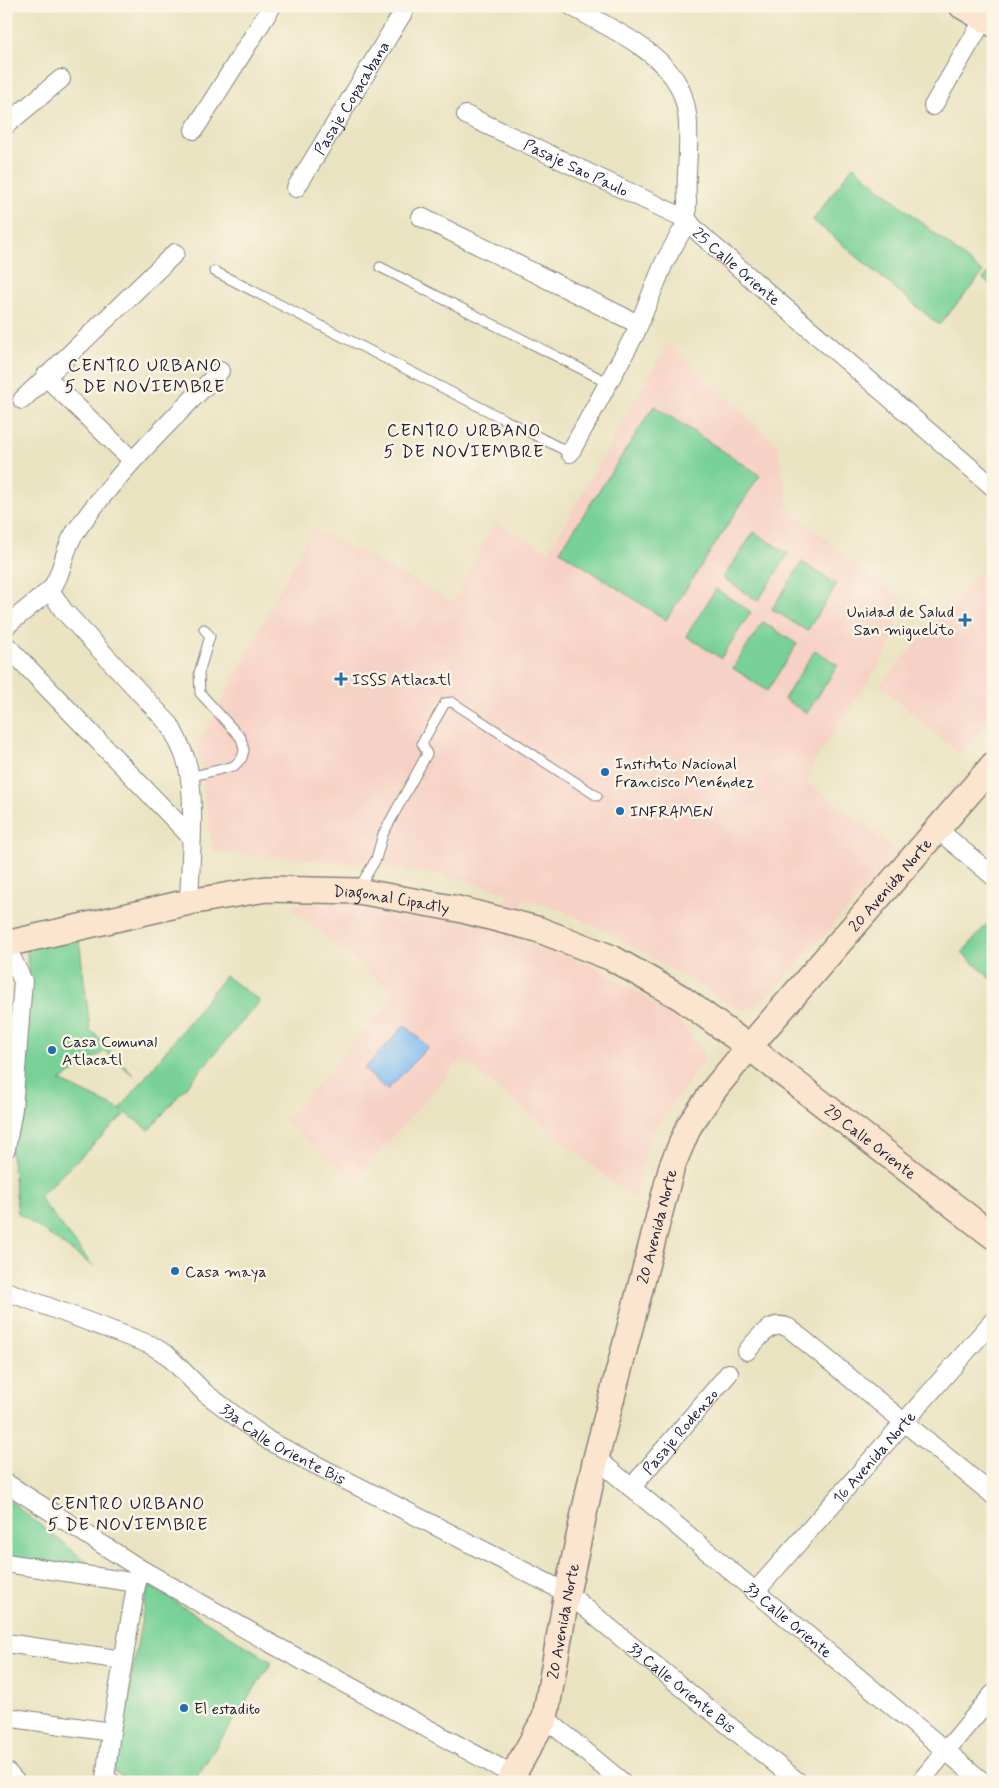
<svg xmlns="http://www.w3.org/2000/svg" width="999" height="1788" viewBox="0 0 999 1788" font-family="Mynerve,sans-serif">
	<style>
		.built { fill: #f6d1c5 }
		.green { fill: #78d197; stroke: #4d7a69 }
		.water { fill: #81bdf3; stroke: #527097 }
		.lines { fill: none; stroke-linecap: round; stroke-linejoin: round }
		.lane-casing { stroke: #86827e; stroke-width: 11 }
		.street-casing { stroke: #86827e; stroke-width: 20 }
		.secondary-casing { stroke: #86827e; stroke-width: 28 }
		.lane { stroke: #fff; stroke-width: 9 }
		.street { stroke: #fff; stroke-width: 18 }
		.secondary { stroke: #fce5cf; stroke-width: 25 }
		.poi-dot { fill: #1f6fb2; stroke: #fcf5e5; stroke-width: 2 }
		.labels { text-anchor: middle; stroke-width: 5; stroke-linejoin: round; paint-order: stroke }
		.street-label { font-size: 16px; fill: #22223b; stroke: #fcf5e5 }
		.poi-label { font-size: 16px; fill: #22223b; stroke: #fcf5e5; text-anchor: start }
		.neighbourhood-label { font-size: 18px; letter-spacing: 1px; fill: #22223b; stroke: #fcf5e5 }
	</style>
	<rect width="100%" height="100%" fill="#fcf5e5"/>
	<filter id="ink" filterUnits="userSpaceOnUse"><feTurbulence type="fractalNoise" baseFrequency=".02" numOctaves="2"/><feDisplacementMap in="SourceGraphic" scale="10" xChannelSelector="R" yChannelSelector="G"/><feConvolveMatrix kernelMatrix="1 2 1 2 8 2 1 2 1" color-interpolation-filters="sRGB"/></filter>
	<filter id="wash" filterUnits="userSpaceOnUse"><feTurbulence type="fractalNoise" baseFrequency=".0096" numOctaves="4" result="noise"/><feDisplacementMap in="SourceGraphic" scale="20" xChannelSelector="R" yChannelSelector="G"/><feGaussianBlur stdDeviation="1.12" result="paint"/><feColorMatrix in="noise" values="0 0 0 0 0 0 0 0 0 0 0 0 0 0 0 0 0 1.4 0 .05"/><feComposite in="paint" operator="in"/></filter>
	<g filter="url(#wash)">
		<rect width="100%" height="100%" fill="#eae3c1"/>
		<path class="built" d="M668,343L778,446L789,510L902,599L890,648L814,762L807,782L900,852L767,997L754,1007L746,1010L735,1007L611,934L561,910L524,899L514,939L595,967L667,1011L685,1027L704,1052V1061L659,1124L647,1147L634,1200L462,1059L360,1174L355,1183L285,1121L397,994L289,907L302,903L323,901L362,902L406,909L499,930L509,893L458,879L418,871L357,864L213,852L198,746L313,528L453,602L495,523L549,551Z
			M993,556V718L960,755L880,685Z"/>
		<path class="green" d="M853,166L983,273L939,325L813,220Z
			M993,267V287L983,279Z
			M654,406L760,475L666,620L560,551Z
			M754,532L788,554L758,601L723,578Z
			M802,562L837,585L807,631L772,609Z
			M716,589L751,612L721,658L686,636Z
			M763,622L797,644L767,691L733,668Z
			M815,650L838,665L807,713L784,699Z
			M993,917V980L962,953Z
			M79,939L90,1029L134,1076L105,1051L60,1081L123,1111L121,1108L225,976L260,1001L149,1130L126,1113L39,1197L93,1266L18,1213L10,1142L28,981L27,948Z
			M6,1498L99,1571L6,1558Z
			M148,1585L272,1662L193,1782H134L114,1772Z"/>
		<path class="water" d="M405,1025L428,1047L387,1090L364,1069Z"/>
	</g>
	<g filter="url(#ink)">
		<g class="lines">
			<g class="lane-casing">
				<path id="lane" d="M380,267L607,382
					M214,271L570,453
					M189,777L234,766L242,758L244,750L241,738L200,693L199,673L210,636L204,629
					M359,888L376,859L383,834L427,754L422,743L445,703L452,702L597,796"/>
			</g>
			<g class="street-casing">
				<g id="street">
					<path id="s1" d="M571,6C605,26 651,45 674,78C698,112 684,162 687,201C687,206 686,215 688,220C692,228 703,236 709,242L993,487"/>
					<path d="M933,106L984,19"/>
					<path id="s2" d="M466,115L688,220L664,263L635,334L570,453"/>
					<path d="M6,125L61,79"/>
					<path d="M194,130L272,6"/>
					<path id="s3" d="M296,188L407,6"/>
					<path d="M421,217L638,324"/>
					<path d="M45,376L132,460"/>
					<path d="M22,400L175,253"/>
					<path d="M6,626L50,590"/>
					<path d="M6,645L191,837"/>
					<path d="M937,829L993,876"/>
					<path d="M189,902C190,864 197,795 186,760C182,748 176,737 170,725L63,610L50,590C63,575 63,551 74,534C115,474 169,423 220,371"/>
					<path d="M6,946L23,981L13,1109L6,1149"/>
					<path id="s4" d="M6,1291L151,1345L167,1355L205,1393L269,1441L567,1593L798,1782"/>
					<path d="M747,1351C759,1338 770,1319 789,1328L993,1495"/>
					<path id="s5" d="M596,1458L983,1782"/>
					<path d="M6,1483L139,1568L272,1644L513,1775"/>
					<path id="s6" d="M631,1488L729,1373"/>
					<path d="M6,1563L137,1583"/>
					<path id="s7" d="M755,1592L993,1321"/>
					<path d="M6,1643L123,1660"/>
					<path d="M6,1717L111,1732"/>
					<path d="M545,1718L622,1782"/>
					<path d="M6,1771L16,1782"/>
					<path d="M111,1782L105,1779L111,1732L139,1568"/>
					<path d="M920,1782L993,1694"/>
				</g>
			</g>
			<g class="secondary-casing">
				<g id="secondary">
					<path d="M962,6L993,24"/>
					<path id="s8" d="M6,944L189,902L266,889L358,891L458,909L537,929L612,958L680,997L749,1047L993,1236"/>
					<path id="s9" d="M509,1782L545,1718L567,1593L596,1458L672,1166L689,1126L716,1087L749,1047L993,765"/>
				</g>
			</g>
			<use href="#lane" class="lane"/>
			<use href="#street" class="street"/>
			<use href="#secondary" class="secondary"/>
		</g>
	</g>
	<g class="poi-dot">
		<path d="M962.5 612.5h5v5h5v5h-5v5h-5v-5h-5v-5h5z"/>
		<path d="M338.5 671.5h5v5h5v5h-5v5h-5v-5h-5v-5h5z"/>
		<circle cx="605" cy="772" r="5"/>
		<circle cx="620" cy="811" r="5"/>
		<circle cx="52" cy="1050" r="5"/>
		<circle cx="175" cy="1271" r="5"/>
		<circle cx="184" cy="1708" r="5"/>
	</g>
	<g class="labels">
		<g class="street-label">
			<text dy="6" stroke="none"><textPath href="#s3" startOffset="106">Pasaje Copacabana</textPath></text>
			<text dy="6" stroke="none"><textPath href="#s2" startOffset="122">Pasaje Sao Paulo</textPath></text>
			<text dy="6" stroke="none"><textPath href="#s1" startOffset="339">25 Calle Oriente</textPath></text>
			<text dy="6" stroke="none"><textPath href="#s9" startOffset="998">20 Avenida Norte</textPath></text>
			<text dy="6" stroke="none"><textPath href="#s8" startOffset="392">Diagonal Cipactly</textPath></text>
			<text dy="6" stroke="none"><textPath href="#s8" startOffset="939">29 Calle Oriente</textPath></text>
			<text dy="6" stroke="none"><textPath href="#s9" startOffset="578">20 Avenida Norte</textPath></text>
			<text dy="6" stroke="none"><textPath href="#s6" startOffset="75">Pasaje Rodenzo</textPath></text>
			<text dy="6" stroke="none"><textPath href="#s4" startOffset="321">33a Calle Oriente Bis</textPath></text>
			<text dy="6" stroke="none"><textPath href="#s7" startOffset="180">16 Avenida Norte</textPath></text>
			<text dy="6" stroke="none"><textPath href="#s9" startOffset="172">20 Avenida Norte</textPath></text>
			<text dy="6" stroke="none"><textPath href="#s5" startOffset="252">33 Calle Oriente</textPath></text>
			<text dy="6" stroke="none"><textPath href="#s4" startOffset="791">33 Calle Oriente Bis</textPath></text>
		</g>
		<g class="poi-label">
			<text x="954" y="617" text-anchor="end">Unidad de Salud<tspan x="954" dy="18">San miguelito</tspan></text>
			<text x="352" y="685">ISSS Atlacatl</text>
			<text x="615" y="769">Instituto Nacional<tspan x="615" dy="18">Francisco Menéndez</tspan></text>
			<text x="630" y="817">INFRAMEN</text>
			<text x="62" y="1047">Casa Comunal<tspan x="62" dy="18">Atlacatl</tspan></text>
			<text x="185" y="1277">Casa maya</text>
			<text x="194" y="1714">El estadito</text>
		</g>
		<g class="neighbourhood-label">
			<text x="145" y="371">CENTRO URBANO<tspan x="145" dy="21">5 DE NOVIEMBRE</tspan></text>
			<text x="464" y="436">CENTRO URBANO<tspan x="464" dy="21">5 DE NOVIEMBRE</tspan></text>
			<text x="128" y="1509">CENTRO URBANO<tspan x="128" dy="21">5 DE NOVIEMBRE</tspan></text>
		</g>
	</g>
	<rect width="999" height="1788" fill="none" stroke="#fcf5e5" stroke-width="25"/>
</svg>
